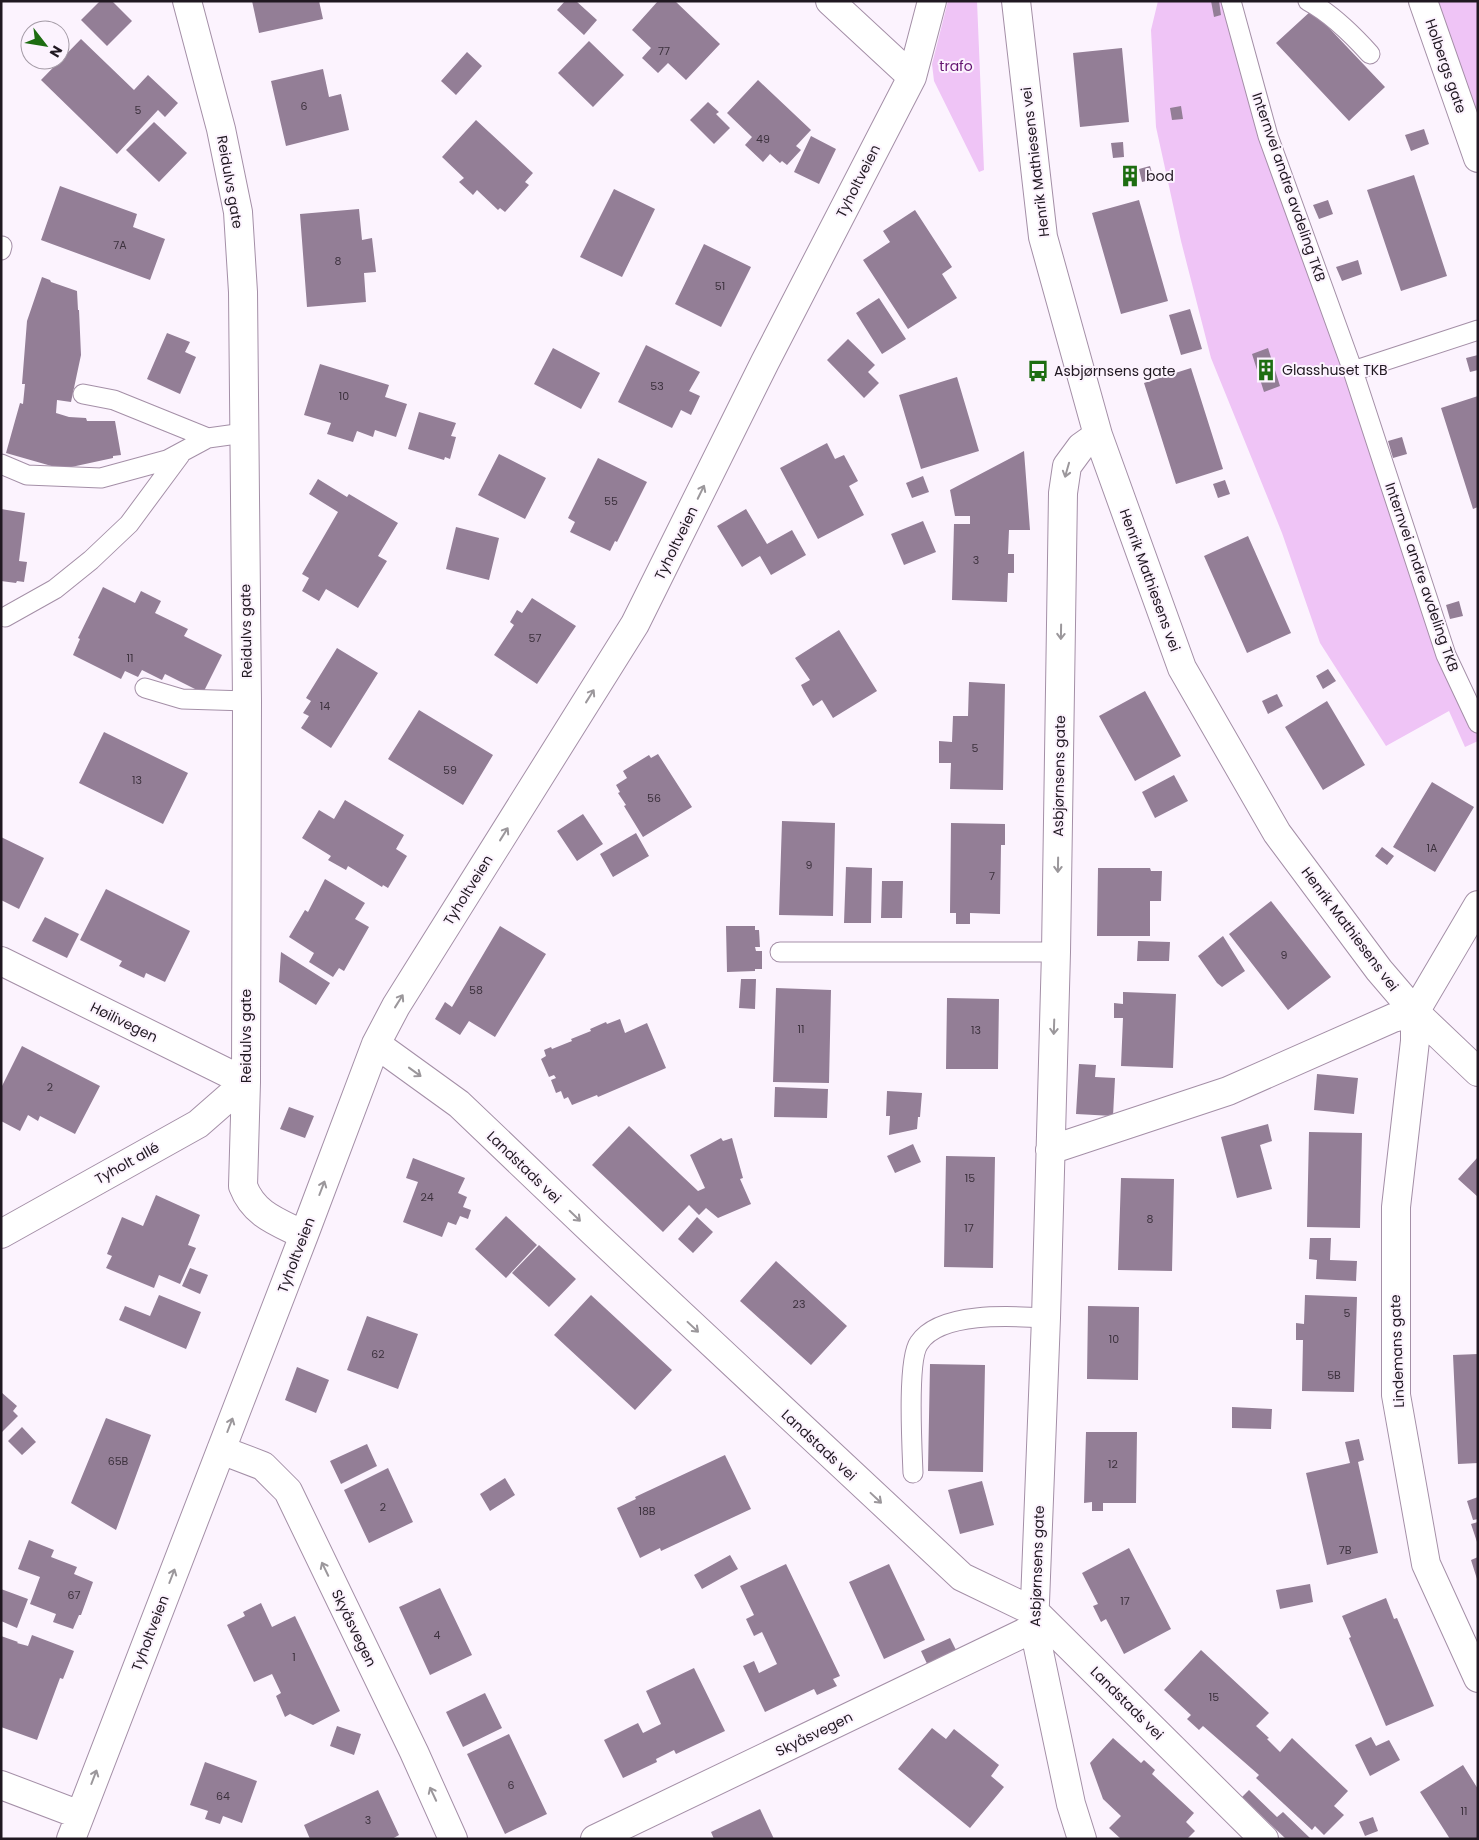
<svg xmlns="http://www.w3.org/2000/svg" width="1479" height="1840" viewBox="0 0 1479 1840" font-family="Poppins,sans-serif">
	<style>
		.green { fill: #efc4f6 }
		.building { fill: #937e96 }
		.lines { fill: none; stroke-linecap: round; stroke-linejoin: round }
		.lane-casing { stroke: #a48fa7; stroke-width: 21 }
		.street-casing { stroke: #a48fa7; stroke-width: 30 }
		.lane { stroke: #fff; stroke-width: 19 }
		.street { stroke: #fff; stroke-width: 28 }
		.oneway { stroke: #9b979b }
		.labels { text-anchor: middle; stroke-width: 4; stroke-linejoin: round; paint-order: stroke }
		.number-label { font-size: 11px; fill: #3d323e }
		.park-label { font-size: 14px; fill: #631370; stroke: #fcf3fe }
		.street-label { font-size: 14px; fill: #201821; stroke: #fcf3fe }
		.poi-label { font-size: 14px; fill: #201821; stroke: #fcf3fe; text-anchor: start }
	</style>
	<rect width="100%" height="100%" fill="#fcf3fe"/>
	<path class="green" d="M948,1H977L984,170L979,172L934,81L932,64Z
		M1158,1H1231L1478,723V741L1465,747L1449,711L1386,746L1320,643L1282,533L1211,358L1181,241L1156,127L1151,30Z
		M1423,1H1478V158Z"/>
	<path class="building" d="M100,1H112L132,21L107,46L81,20Z
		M252,1H319L323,19L259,33Z
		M565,1H576L597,20L584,35L557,10Z
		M658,1H675L720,44L686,80L668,63L658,73L642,58L651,48L632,30Z
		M1211,1H1219L1221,15L1214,17Z
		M1312,10L1385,87L1349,121L1276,43Z
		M81,39L134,90L148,75L178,103L165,117L158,110L117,154L41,80Z
		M589,41L624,75L593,107L558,73Z
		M1122,48L1129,122L1080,127L1073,53Z
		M467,52L482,66L456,95L441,81Z
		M323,69L329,97L341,94L349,130L286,146L271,81Z
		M758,80L811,130L796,146L801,150L787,165L782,161L780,163L770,154L763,162L745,145L752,137L727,113Z
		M708,102L719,112L716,114L730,128L714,144L690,120Z
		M1181,106L1183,119L1172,120L1170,108Z
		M476,120L533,173L525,182L529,185L505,212L500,208L498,210L477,190L473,195L459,182L464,178L442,157Z
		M154,122L187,153L159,182L126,150Z
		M1424,129L1429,144L1411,151L1405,135Z
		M811,136L836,149L819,184L794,172Z
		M1123,142L1124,157L1113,158L1111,143Z
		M1150,166L1154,179L1142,182L1139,169Z
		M1136,169L1137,183L1125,184L1124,170Z
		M1414,175L1447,276L1401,291L1367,190Z
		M60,186L137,214L133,227L165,239L150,280L41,240Z
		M614,189L655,209L622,277L580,257Z
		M1139,200L1168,301L1121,314L1092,213Z
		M1328,200L1333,214L1319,219L1313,205Z
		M359,209L362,240L372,238L376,272L364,273L366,302L307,307L300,214Z
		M915,210L952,267L942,274L957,298L908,329L863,260L890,242L883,231Z
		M704,244L751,267L721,327L675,304Z
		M1358,260L1362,274L1342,281L1336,267Z
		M42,277L50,280L51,282L77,291L78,310H79L81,355L71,402L57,400L56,413L69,417L86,418L87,421H115L121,455L113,456V458L62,469L6,453L20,403L23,404L25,384H22L27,321Z
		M879,298L906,339L882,354L856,313Z
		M1190,309L1202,349L1181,355L1169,315Z
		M167,333L190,342L185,352L196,357L180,394L147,379Z
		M848,339L875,365L868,372L879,383L864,398L827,360Z
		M646,345L700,372L689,391L700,396L691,415L681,410L672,428L618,402Z
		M553,348L600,373L581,409L534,384Z
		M1268,348L1280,386L1264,392L1252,354Z
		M1478,355V370L1470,372L1466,358Z
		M320,364L389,385L385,397L407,404L396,437L375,430L373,437L357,431L353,442L327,434L331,423L304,415Z
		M1191,368L1223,469L1176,484L1144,383Z
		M957,377L979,451L921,469L899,395Z
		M1478,396V507L1473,509L1441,408Z
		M419,412L456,423L451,436L456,437L450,459L445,457L444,460L408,449Z
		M1402,437L1407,454L1393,458L1388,441Z
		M827,443L835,459L844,455L858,481L849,486L864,515L818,539L780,468Z
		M1024,451L1030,530H1009L1008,554H1014V573H1008L1007,602L952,600L954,524H970V516H955L950,490Z
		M499,454L546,478L525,519L478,495Z
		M598,458L647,482L617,542L615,541L610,551L570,532L575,522L568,518Z
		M923,476L929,492L912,498L906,483Z
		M318,479L347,497L349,494L398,523L378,556L387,561L358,608L326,589L319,601L302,591L309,578L302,574L338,512L309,494Z
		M1225,480L1230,494L1218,498L1213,484Z
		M1,509L25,513L19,561L27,562L24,582L17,581L16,583L1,581Z
		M746,509L767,544L792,530L806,555L771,575L760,556L742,567L717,526Z
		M923,521L936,552L904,565L891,534Z
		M456,527L499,538L489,580L446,569Z
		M1248,536L1291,633L1247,653L1204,556Z
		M103,587L135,603L141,591L161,601L155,613L188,629L184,636L222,655L203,693L165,674L162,680L142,670L138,677L125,671L121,679L73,655L80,639L78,638Z
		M532,598L576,626L537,684L494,655L514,625L510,622L517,610L522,613Z
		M1459,601L1463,616L1450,619L1446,605Z
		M839,630L877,691L833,718L822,700L813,706L804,691L801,685L810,680L795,658Z
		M337,648L378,673L331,748L301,728L309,716L303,713L311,701L306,698Z
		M1328,669L1336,681L1323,689L1316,676Z
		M969,682L1005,684L1003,790L950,789L951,763H939V741L952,742L953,716H968Z
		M1145,691L1181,756L1135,781L1099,716Z
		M1277,694L1283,706L1268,714L1262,701Z
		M1327,701L1365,765L1323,790L1285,727Z
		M419,710L493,755L463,805L388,759Z
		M104,732L188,773L163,824L79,783Z
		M658,754L692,807L643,837L624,806L626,805L618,793L620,792L616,785L627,778L623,771L649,755L651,758Z
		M1174,775L1188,801L1155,818L1142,792Z
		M1432,782L1474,807L1435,872L1393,847Z
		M345,800L404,835L396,849L407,856L388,888L383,885L382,887L348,866L346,870L328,860L331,856L302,838L319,810L334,819Z
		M583,814L603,844L577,861L557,831Z
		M782,821L835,823L833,916L779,915Z
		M951,823L1005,824V845H1001L1000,914L970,913V924H956V913H950Z
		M636,833L649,856L613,877L600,854Z
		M1,837L44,858L19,909L1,900Z
		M1382,847L1394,856L1387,865L1375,856Z
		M846,867L872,868L871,923H844Z
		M1098,868H1150L1151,871H1162L1161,901H1150V936H1097Z
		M325,879L365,903L355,919L369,927L344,971L339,968L333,977L309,962L314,953L289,937L305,910L308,912Z
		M882,881H903L902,918H881Z
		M106,889L190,931L165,982L146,973L144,978L119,966L122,961L80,940Z
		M1271,901L1331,977L1288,1010L1229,934Z
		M45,917L79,934L67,958L32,941Z
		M500,926L546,954L495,1037L469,1021L460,1035L435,1019L445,1002L452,1007Z
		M726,926H755V930H759L760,947H755L756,951H762V969H755V971L727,972Z
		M1223,936L1245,971L1222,987L1217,983L1198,956Z
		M1138,941L1170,942L1169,961H1137Z
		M281,952L330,983L316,1005L279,982Z
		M741,979H756L755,1009L739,1008Z
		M776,988L831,990L829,1083L773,1082Z
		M1123,992L1176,994L1173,1068L1121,1066L1123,1018H1114V1003L1123,1004Z
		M947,998L999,999L998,1069H946Z
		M620,1019L625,1033L647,1023L666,1068L598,1097L597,1095L572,1105L568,1097L564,1099L561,1091L556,1093L551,1080L556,1078L554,1075L549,1077L541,1059L546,1056L544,1050L551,1047L552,1049L572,1041L571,1039L591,1031L590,1029L606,1022L607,1024Z
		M22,1046L100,1086L75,1134L40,1116L38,1121L28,1115L20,1131L1,1121V1088Z
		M1079,1064L1096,1065L1095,1077L1115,1078L1113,1116L1076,1114Z
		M1317,1074L1358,1078L1354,1114L1314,1110Z
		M775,1087L828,1089L827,1118L774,1117Z
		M887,1091L922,1093L920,1117H918L917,1129L889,1135L890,1116H886Z
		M289,1107L314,1116L305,1138L280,1129Z
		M1268,1124L1272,1141L1260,1145L1272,1189L1237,1198L1221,1137Z
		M629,1126L698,1191L705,1188L690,1155L721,1138L723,1141L732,1138L743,1178L740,1179L751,1204L718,1218L706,1208L699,1215L689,1205L663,1232L592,1165Z
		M1309,1132L1362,1133L1360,1228L1307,1227Z
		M913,1144L921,1162L895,1173L887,1156Z
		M946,1156L995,1157L993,1268L944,1267Z
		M1478,1157V1197L1458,1179Z
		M413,1158L465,1178L458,1193L467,1197L463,1207L471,1210L468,1219L460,1216L456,1225L448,1222L442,1237L403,1222L418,1182L406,1178Z
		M1121,1178L1174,1179L1172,1271L1118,1270Z
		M156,1195L200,1215L188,1245L196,1248L180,1284L159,1275L154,1288L106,1268L112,1256L107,1254L122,1217L143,1226Z
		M506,1216L537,1245L506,1278L475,1249Z
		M697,1217L713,1232L693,1253L678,1239Z
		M1310,1238H1331L1330,1260L1357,1261L1356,1281L1316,1279L1317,1260L1309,1259Z
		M539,1245L576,1279L549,1307L512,1273Z
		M776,1261L847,1326L811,1365L740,1301Z
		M190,1268L208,1275L200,1294L182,1286Z
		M159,1295L201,1312L186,1349L119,1320L125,1306L150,1316Z
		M591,1295L672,1370L635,1410L554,1335Z
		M1305,1295L1357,1297L1354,1392L1302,1391L1303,1340H1296V1323L1304,1324Z
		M1088,1306L1139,1307L1138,1380L1087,1379Z
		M367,1316L418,1334L398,1389L347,1370Z
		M1478,1354V1463L1458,1464L1453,1355Z
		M930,1364L985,1365L983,1472L928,1471Z
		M297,1367L329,1380L316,1413L285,1400Z
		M1,1392L17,1406L13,1411L18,1416L1,1433Z
		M1232,1407L1272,1409L1271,1429L1232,1428Z
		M106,1418L151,1435L116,1530L71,1503Z
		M22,1427L36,1442L22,1455L8,1441Z
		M1086,1432H1137L1136,1503H1103V1511H1092V1502L1084,1503Z
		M1359,1439L1364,1460L1358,1462L1378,1553L1327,1565L1306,1473L1350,1463L1345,1442Z
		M367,1444L377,1466L341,1484L330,1461Z
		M725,1455L751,1509L661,1551L660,1548L640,1558L617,1508L636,1499L635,1497Z
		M388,1468L413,1522L369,1543L344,1490Z
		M505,1478L515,1495L490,1511L480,1494Z
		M982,1481L994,1525L960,1534L948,1490Z
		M1478,1497V1519L1473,1520L1467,1501Z
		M1478,1522V1542H1477L1471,1524Z
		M29,1540L54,1550L51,1557L77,1567L74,1574L93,1582L81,1615H79L73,1629L53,1622L56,1614L30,1604L40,1577L18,1569Z
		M1129,1548L1171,1629L1124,1654L1106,1619L1101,1622L1093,1606L1098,1604L1082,1573Z
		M730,1555L738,1569L702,1589L694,1575Z
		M1478,1557V1579H1477L1471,1560Z
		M786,1564L840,1676L833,1679L837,1686L817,1695L814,1689L765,1712L743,1666L754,1661L759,1673L777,1664L762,1632L754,1636L746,1619L754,1615L740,1586Z
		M889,1564L925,1640L884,1659L849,1582Z
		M1310,1584L1313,1602L1280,1609L1276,1590Z
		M440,1588L472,1655L430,1675L399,1607Z
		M1,1589L28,1599L17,1628L1,1621Z
		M1386,1598L1394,1619L1397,1618L1434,1706L1386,1726L1349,1638L1351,1637L1342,1616Z
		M261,1603L272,1627L295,1616L340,1711L313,1725L290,1714L285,1717L276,1696L281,1693L272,1674L254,1682L227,1625L245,1616L243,1612Z
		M32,1635L74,1651L63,1679L60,1678L37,1740L1,1727V1636L18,1642L17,1643L28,1646Z
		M950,1638L959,1656L930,1670L921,1651Z
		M1201,1650L1269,1713L1256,1726L1269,1738L1267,1739L1280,1752L1292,1738L1348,1791L1334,1806L1344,1815L1324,1835L1315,1826L1312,1830L1256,1778L1259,1775L1203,1726L1199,1730L1187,1719L1191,1715L1164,1690Z
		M694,1668L725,1731L676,1754L674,1750L656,1759L657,1762L623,1778L604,1740L638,1723L643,1733L661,1724L646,1691Z
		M485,1693L502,1728L463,1747L446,1712Z
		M337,1726L361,1734L354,1755L330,1746Z
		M932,1728L946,1739L954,1729L999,1765L991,1776L1004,1787L970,1828L898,1769Z
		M509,1734L547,1814L505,1834L467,1754Z
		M1371,1737L1376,1746L1389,1740L1400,1760L1370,1776L1355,1745Z
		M1113,1738L1141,1763L1144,1760L1155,1770L1152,1774L1194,1813L1186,1822L1195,1831L1187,1839H1121L1109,1828L1121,1816L1103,1799L1090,1763Z
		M205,1762L257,1781L242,1823L223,1816L220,1824L205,1819L208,1811L190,1805Z
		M1463,1765L1478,1789V1839H1450L1420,1792Z
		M378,1790L399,1835L392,1839H310L304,1825Z
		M1249,1790L1277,1817L1283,1812L1311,1839H1286L1242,1797Z
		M760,1809L774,1839H714L711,1832Z
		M1373,1817L1378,1831L1365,1836L1359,1822Z"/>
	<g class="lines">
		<g class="lane-casing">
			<path id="lane" d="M1231,1L1268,136L1353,371L1446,655L1478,723
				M1308,1C1332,14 1352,34 1370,54
				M1,250L2,246
				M1353,371L1478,330
				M83,394L114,400L208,438
				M1,464L27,475L101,478L167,460L208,438L244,433
				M5,617L55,589L91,560L129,524L180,455
				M145,688L182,699L247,701
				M780,952H1056
				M913,1473C912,1448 907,1360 919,1343C940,1311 1013,1316 1046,1318"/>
		</g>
		<g class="street-casing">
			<path id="street" d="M187,1L221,129L238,212L243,292L247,701L246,1082L243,1186C254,1215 278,1222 304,1235
				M830,1L912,77
				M1016,1L1043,237L1098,435L1182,668L1277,833L1379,970L1415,1012L1478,1072
				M1423,1L1478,158
				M1478,905L1415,1012V1041L1396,1207V1395L1426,1564L1478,1678
				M1,961L246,1082L198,1124L1,1234
				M376,1044L459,1104L594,1233L962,1577L1035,1612L1264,1839
				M1050,1150L1228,1091L1393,1018L1415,1012
				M221,1450L263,1466L288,1491L414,1752L453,1839
				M1,1785L80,1815
				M71,1839L304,1235L376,1044L396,1006L635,624L765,362L912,77L932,1
				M595,1839L1034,1628
				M1082,1839L1071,1804L1034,1628L1046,1318L1056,952L1063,493L1067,466L1081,447L1098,435"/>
		</g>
		<use href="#lane" class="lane"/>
		<use href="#street" class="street"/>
	</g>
	<defs><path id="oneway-shaft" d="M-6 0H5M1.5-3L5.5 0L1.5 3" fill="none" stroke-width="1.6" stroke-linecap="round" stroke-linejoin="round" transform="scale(1.25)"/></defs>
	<g class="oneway">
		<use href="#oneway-shaft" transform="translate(1067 470) rotate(106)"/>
		<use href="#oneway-shaft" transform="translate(701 492) rotate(-64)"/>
		<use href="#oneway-shaft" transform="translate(1061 632) rotate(91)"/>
		<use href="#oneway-shaft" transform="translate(590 696) rotate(-58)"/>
		<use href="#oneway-shaft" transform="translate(504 834) rotate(-58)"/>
		<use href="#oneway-shaft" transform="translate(1058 865) rotate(91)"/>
		<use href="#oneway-shaft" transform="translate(399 1001) rotate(-58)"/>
		<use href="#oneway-shaft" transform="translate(1054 1027) rotate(92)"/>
		<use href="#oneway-shaft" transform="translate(415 1072) rotate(36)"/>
		<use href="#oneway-shaft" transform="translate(322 1188) rotate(-69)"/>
		<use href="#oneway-shaft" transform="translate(575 1216) rotate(44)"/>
		<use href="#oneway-shaft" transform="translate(693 1327) rotate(43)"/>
		<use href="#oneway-shaft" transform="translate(230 1425) rotate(-69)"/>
		<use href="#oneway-shaft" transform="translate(876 1498) rotate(43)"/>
		<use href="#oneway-shaft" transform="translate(325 1569) rotate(-116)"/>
		<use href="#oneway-shaft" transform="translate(172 1576) rotate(-69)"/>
		<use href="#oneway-shaft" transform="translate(94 1777) rotate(-69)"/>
		<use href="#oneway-shaft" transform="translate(433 1794) rotate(-115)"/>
	</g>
	<defs>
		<g id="building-bare" transform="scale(1.725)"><path d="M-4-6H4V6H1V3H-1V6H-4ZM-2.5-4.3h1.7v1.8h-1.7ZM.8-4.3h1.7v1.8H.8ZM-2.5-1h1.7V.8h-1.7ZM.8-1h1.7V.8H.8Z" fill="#1d6d11" stroke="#fcf3fe" stroke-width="2.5" paint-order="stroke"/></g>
		<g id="bus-bare" transform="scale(1.725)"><path d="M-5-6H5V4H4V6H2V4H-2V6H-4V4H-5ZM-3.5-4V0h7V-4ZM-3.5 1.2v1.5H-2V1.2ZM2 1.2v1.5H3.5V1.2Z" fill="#1d6d11" stroke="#fcf3fe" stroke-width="2.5" paint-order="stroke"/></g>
	</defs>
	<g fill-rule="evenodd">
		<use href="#building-bare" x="1130" y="176"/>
		<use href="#building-bare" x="1266" y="370"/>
		<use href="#bus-bare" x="1038" y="371"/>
	</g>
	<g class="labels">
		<g class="number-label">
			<text x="664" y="55">77</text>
			<text x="304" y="110">6</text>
			<text x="138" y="114">5</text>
			<text x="763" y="143">49</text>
			<text x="120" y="249">7A</text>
			<text x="338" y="265">8</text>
			<text x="720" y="290">51</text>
			<text x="657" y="390">53</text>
			<text x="344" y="400">10</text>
			<text x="611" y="505">55</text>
			<text x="976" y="564">3</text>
			<text x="535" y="642">57</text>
			<text x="130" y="662">11</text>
			<text x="325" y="710">14</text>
			<text x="975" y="752">5</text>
			<text x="450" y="774">59</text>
			<text x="137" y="784">13</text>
			<text x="654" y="802">56</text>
			<text x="1432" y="852">1A</text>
			<text x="809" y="869">9</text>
			<text x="992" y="880">7</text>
			<text x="1284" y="959">9</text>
			<text x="476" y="994">58</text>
			<text x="801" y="1033">11</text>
			<text x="976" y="1034">13</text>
			<text x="50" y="1091">2</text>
			<text x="970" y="1182">15</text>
			<text x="427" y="1201">24</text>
			<text x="1150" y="1223">8</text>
			<text x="969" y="1232">17</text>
			<text x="799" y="1308">23</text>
			<text x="1347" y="1317">5</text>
			<text x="1114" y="1343">10</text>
			<text x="378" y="1358">62</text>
			<text x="1334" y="1379">5B</text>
			<text x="118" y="1465">65B</text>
			<text x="1113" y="1468">12</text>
			<text x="383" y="1511">2</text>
			<text x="647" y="1515">18B</text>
			<text x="1345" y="1554">7B</text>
			<text x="74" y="1599">67</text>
			<text x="1125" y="1605">17</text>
			<text x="437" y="1639">4</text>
			<text x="294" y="1661">1</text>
			<text x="1214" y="1701">15</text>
			<text x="511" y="1789">6</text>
			<text x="223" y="1800">64</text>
			<text x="1464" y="1815">11</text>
			<text x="368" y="1824">3</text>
		</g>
		<g class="park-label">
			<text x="956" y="71">trafo</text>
		</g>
		<g class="street-label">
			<text transform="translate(1446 66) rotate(71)" y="5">Holbergs gate</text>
			<text transform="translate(1035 162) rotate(-97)" y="5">Henrik Mathiesens vei</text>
			<text transform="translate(858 181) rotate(-63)" y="5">Tyholtveien</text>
			<text transform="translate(230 182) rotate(80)" y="5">Reidulvs gate</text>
			<text transform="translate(1289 187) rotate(71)" y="5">Internvei andre avdeling TKB</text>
			<text transform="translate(676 543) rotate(-64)" y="5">Tyholtveien</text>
			<text transform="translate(1422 577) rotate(71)" y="5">Internvei andre avdeling TKB</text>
			<text transform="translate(1150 580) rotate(70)" y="5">Henrik Mathiesens vei</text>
			<text transform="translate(246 631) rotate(-91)" y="5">Reidulvs gate</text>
			<text transform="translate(1059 776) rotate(-89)" y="5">Asbjørnsens gate</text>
			<text transform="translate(468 890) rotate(-58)" y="5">Tyholtveien</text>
			<text transform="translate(1350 929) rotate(53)" y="5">Henrik Mathiesens vei</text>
			<text transform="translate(124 1022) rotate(26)" y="5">Høilivegen</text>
			<text transform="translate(246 1036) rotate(-90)" y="5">Reidulvs gate</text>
			<text transform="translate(127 1163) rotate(-29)" y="5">Tyholt allé</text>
			<text transform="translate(524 1167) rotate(44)" y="5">Landstads vei</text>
			<text transform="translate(296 1255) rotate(-69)" y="5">Tyholtveien</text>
			<text transform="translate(1397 1351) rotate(-92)" y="5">Lindemans gate</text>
			<text transform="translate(819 1445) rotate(43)" y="5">Landstads vei</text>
			<text transform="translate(1037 1566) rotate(-88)" y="5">Asbjørnsens gate</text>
			<text transform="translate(354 1628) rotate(64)" y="5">Skyåsvegen</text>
			<text transform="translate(150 1633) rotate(-69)" y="5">Tyholtveien</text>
			<text transform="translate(1127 1703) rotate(45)" y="5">Landstads vei</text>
			<text transform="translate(814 1734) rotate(-26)" y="5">Skyåsvegen</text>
		</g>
		<g class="poi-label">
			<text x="1146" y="181">bod</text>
			<text x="1282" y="375">Glasshuset TKB</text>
			<text x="1054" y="376">Asbjørnsens gate</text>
		</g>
	</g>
	<rect width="1479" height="1840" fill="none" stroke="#201821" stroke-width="5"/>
	<g transform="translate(45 45) rotate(121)"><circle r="24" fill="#fcf3fe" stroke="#a49ba6"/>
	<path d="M0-4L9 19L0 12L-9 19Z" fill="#1d6d11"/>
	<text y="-8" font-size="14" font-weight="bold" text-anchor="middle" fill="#201821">N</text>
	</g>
</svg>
